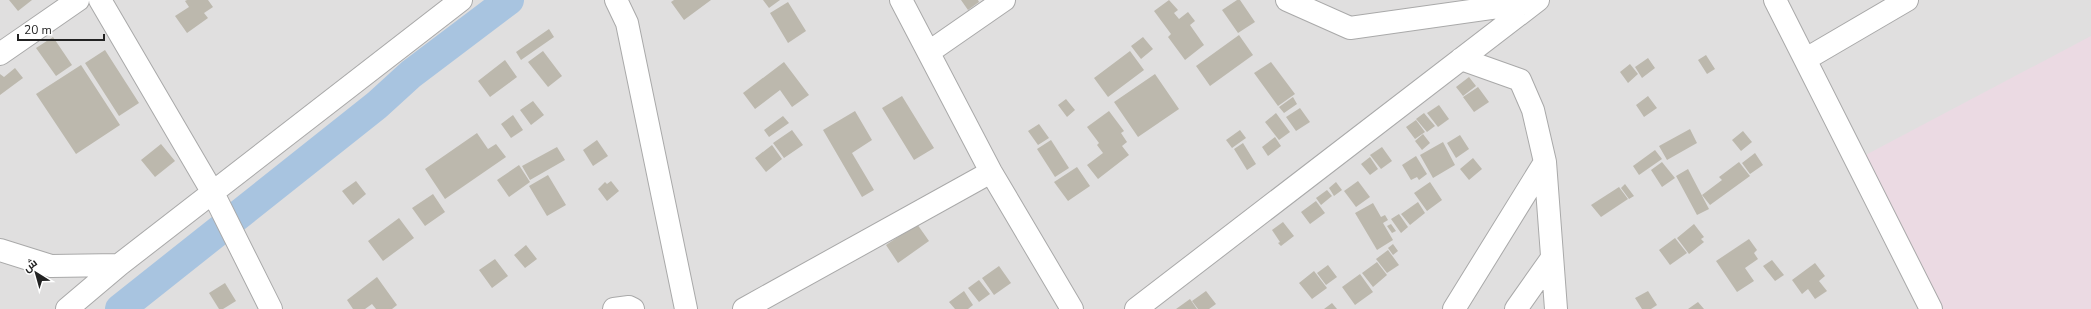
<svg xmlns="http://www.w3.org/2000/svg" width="2091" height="309" viewBox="0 0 2091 309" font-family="'Nunito Sans',Cairo,sans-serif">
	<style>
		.residential { fill: #e0dfdf }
		.industrial { fill: #ebdae3 }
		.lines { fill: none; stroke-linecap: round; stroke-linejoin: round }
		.canal { stroke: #a8c4e0; stroke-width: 30 }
		.building { fill: #bcb8ad }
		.street-casing { stroke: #a9a9a9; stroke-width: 24 }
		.street { stroke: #fff; stroke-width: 22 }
	</style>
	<rect width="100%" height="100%" fill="#f2f2e9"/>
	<path class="residential" d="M0,0H2091V309H0Z"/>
	<path class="industrial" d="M2091,36V309H1939L1860,158Z"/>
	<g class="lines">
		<path class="canal" d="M120,309L377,105L411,74L509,0"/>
	</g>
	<path class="building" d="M9,0H32L18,11Z
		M187,0H208L213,7L204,13L208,18L187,33L175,16L189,7L185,1Z
		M674,0H711L684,20L671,2Z
		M763,0H780L769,8Z
		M961,0H978L979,2L968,10Z
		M1169,0L1178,10L1174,13L1179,19L1188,12L1195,21L1190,25L1204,45L1185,60L1168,37L1171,34L1154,11Z
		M1237,0H1240L1255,22L1238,33L1222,10Z
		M788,2L806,31L788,43L770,13Z
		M549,29L554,37L521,60L516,52Z
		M1239,35L1253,55L1210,86L1196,66Z
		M53,37L72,65L56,76L36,48Z
		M1143,37L1153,49L1141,59L1131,46Z
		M105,50L139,103L119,116L85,63Z
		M543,51L562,76L548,87L528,62Z
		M1130,51L1144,70L1108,97L1094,78Z
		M1706,55L1715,69L1707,74L1698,60Z
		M1648,58L1655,68L1642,78L1635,67Z
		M505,60L517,77L490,97L478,81Z
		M784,62L809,95L792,107L780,90L755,109L743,93Z
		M1271,62L1295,94L1278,106L1254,73Z
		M1630,64L1638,74L1628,83L1620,72Z
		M81,65L120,125L76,154L36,94Z
		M15,68L23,78L0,95V74L4,77Z
		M1155,74L1179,109L1138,137L1114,102Z
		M1469,77L1476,86L1463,96L1456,87Z
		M1478,87L1489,102L1474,112L1463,97Z
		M902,96L934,148L914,160L882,108Z
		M1648,96L1657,108L1644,117L1636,105Z
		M1293,97L1297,104L1284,113L1279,107Z
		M1066,99L1075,110L1067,117L1058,105Z
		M533,101L544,115L531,125L520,110Z
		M1439,105L1449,119L1438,127L1427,113Z
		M1300,108L1310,122L1296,131L1286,117Z
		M855,111L872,140L852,153L874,190L862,197L823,130Z
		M1109,111L1124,131L1121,133L1127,142L1122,146L1129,155L1098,179L1087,165L1103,153L1097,145L1099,143L1087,127Z
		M1276,113L1290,132L1279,140L1265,122Z
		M1424,113L1435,126L1427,132L1416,119Z
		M513,115L523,130L511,138L501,124Z
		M783,116L789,123L769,137L764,130Z
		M1416,120L1425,132L1415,139L1406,127Z
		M1039,124L1049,138L1038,145L1028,131Z
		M1690,129L1697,143L1667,160L1659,146Z
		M792,130L803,145L784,158L773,143Z
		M1240,130L1246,138L1232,148L1226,140Z
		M1743,131L1752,142L1741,151L1732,140Z
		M477,133L488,149L496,144L506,157L445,199L425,169Z
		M1423,134L1430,143L1422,150L1415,141Z
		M1460,135L1469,149L1456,158L1447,143Z
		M1275,137L1281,146L1268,156L1262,147Z
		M597,140L608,156L593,166L583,150Z
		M1051,140L1069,168L1055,177L1037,149Z
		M1443,142L1455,165L1433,178L1420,155Z
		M1243,143L1256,164L1247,170L1234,149Z
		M161,144L175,161L155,177L141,160Z
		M772,145L782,159L766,172L755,158Z
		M557,147L565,160L530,180L522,166Z
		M1382,147L1392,161L1381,169L1370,155Z
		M1655,150L1662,159L1639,175L1633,166Z
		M1755,153L1763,165L1750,174L1742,163Z
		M1416,156L1427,174L1419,180L1417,177L1411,180L1402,165Z
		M1370,157L1378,169L1370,175L1361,164Z
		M1473,158L1482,169L1469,180L1460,169Z
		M1662,162L1675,178L1662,187L1651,170Z
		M1739,162L1750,176L1710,205L1702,195L1722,180L1719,177Z
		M519,165L530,182L509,197L497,180Z
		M1077,167L1090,186L1068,201L1054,182Z
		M1688,169L1709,209L1697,215L1676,176Z
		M548,175L566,205L547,216L529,186Z
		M356,181L366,194L353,205L342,191Z
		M611,181L619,191L607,201L598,189L605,182L607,184Z
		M1358,181L1370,197L1356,207L1344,191Z
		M1336,182L1342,190L1334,196L1329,188Z
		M1430,182L1442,200L1427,211L1414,193Z
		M1625,184L1634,196L1629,199L1621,188Z
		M1619,187L1628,199L1601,217L1591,205Z
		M1327,190L1332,196L1321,205L1316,198Z
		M433,194L445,212L425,226L412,208Z
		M1316,201L1325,213L1310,224L1301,212Z
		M1418,202L1425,213L1410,225L1401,214Z
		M1373,203L1381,217L1385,215L1388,220L1383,223L1393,240L1377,250L1355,213Z
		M1399,214L1408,227L1401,233L1391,219Z
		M399,218L414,238L383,261L368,241Z
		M1283,222L1294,236L1281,246L1278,243L1280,242L1272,230Z
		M917,224L929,241L898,263L886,245Z
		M1391,224L1396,231L1392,233L1387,226Z
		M1694,224L1704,237L1701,239L1704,242L1689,254L1677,238Z
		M1675,238L1687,253L1670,265L1659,250Z
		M1749,239L1757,250L1754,253L1758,259L1745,268L1754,281L1737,292L1716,261Z
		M1393,244L1398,251L1393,255L1388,248Z
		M526,245L537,259L525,268L514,255Z
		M1388,250L1399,265L1387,273L1376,259Z
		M495,259L508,276L492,288L479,270Z
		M1772,260L1784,275L1775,281L1763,266Z
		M1377,262L1387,275L1373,287L1362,273Z
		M1815,263L1825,276L1819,281L1827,291L1815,299L1808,289L1802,294L1792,280Z
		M1328,265L1337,277L1326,285L1317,273Z
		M999,266L1011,283L994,295L982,278Z
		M1314,271L1327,288L1312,299L1299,283Z
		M1360,274L1373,292L1355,305L1342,287Z
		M377,277L397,305L392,309H376L372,304L365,309H353L347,300Z
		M979,280L990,294L979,302L968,288Z
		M225,283L236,301L223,309H219L209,293Z
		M964,291L973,305L968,309H955L949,302Z
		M1206,291L1216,304L1209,309H1198L1192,301Z
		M1648,291L1657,305L1651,309H1642L1635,298Z
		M1190,299L1197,309H1176Z
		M1698,302L1704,309H1688Z
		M1332,303L1337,309H1324Z"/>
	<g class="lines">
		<g class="street-casing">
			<path id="street" d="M100,0L213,193L271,309
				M616,0L627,23L686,309
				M901,0L991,172L1072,309
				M1287,0L1350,28L1534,2
				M1775,0L1931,309
				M929,52L1004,0
				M0,54L78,0
				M1806,59L1907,0
				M1545,162L1556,309
				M0,250L51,266L119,265
				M67,309L119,265L461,0
				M614,309L629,307L633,309
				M744,309L991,172
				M1136,309L1538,0
				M1454,309L1545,162L1533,110L1520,80L1461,59
				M1516,309L1552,258"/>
		</g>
		<use href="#street" class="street"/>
	</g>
	<g transform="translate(36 273) rotate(323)" stroke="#ffffff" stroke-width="3" paint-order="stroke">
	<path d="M0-3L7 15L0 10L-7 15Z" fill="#222222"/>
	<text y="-6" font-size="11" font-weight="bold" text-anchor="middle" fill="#222222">ش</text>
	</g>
	<path d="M18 34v6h86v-6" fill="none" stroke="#222222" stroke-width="2"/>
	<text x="24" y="34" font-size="12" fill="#222222" stroke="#ffffff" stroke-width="3" paint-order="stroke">20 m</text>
</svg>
